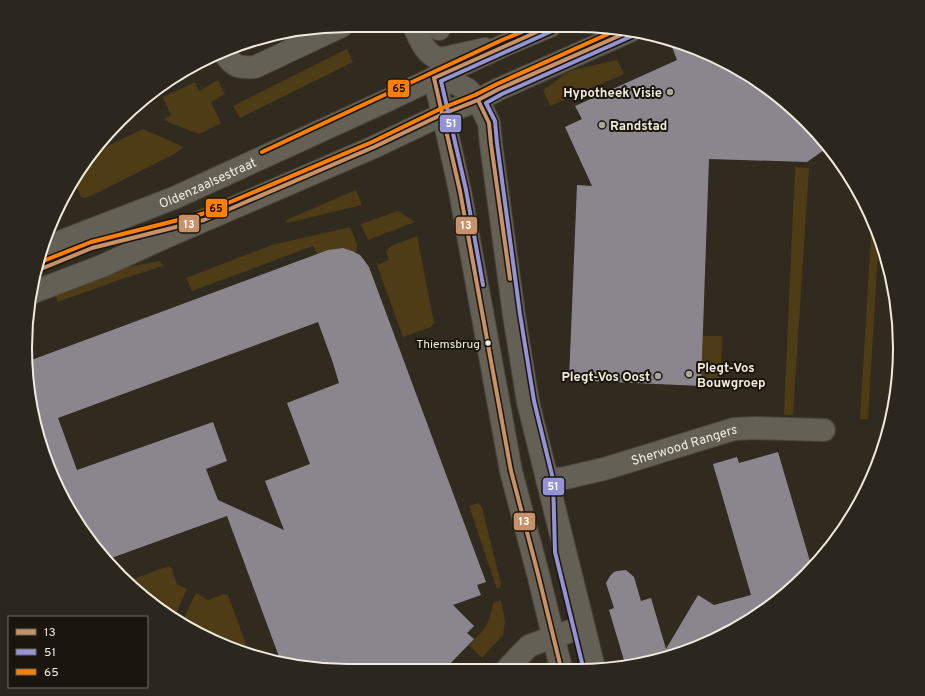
<svg xmlns="http://www.w3.org/2000/svg" width="925" height="696" viewBox="0 0 925 696" font-family="Overpass,sans-serif">
	<style>
		.green { fill: #4d3c15 }
		.building { fill: #8b868e; fill-rule: evenodd }
		.lines { fill: none; stroke-linecap: round; stroke-linejoin: round }
		.street-casing { stroke: #4b463c; stroke-width: 24 }
		.secondary-casing { stroke: #4b463c; stroke-width: 24 }
		.street { stroke: #656056; stroke-width: 22 }
		.secondary { stroke: #656056; stroke-width: 22 }
		.bus-1-casing { stroke: #1a160d; stroke-width: 7 }
		.bus-2-casing { stroke: #1a160d; stroke-width: 7 }
		.bus-3-casing { stroke: #1a160d; stroke-width: 7 }
		.bus-1 { stroke: #c7916a; stroke-width: 4 }
		.bus-2 { stroke: #9393d6; stroke-width: 4 }
		.bus-3 { stroke: #ff8000; stroke-width: 4 }
		.poi-dot { fill: #ada79b; stroke: #1a160d; stroke-width: 1.5 }
		.bus-dot { fill: #f1ebde; stroke: #1a160d; stroke-width: 1.5 }
		.labels { text-anchor: middle; stroke-width: 4; stroke-linejoin: round; paint-order: stroke }
		.bus-label { font-size: 12px; fill: #f1ebde; stroke: #1a160d; text-anchor: end }
		.poi-label { font-size: 13px; font-weight: bold; fill: #f1ebde; stroke: #1a160d; text-anchor: end }
		.street-label { font-size: 13px; fill: #f1ebde; stroke: #1a160d }
		.rim { fill: none; stroke: #f1ebde; stroke-width: 2 }
		.line-badge { stroke: #1a160d; stroke-width: 1.5 }
		.badge-label { font-size: 11px; text-anchor: middle; font-weight: bold; fill: #fff }
		.pale-badge-label { font-size: 11px; text-anchor: middle; font-weight: bold; fill: #111 }
	</style>
	<rect width="100%" height="100%" fill="#302a1f"/>
	<path class="green" d="M347,49L353,62L240,118L233,106Z
		M617,60L624,74L550,106L543,90L567,73L573,70Z
		M218,80L225,94L211,102L221,123L199,134L163,120L171,115L163,98V97L195,82L199,91Z
		M143,129L184,147L176,153L97,193L85,198L81,197L76,185L75,180L93,153Z
		M795,167L809,168L793,415H784V413Z
		M356,190L362,205L287,223L286,220Z
		M398,211L415,222L368,240L361,224Z
		M872,218L875,224L879,235L868,419H860Z
		M350,227L357,244L356,253C343,245 330,249 317,254L313,246L192,291L186,278L272,245Z
		M417,236L434,323L431,327L403,337L377,265L389,260L386,252L391,246Z
		M160,261L163,266L119,280L58,302L54,293L117,269Z
		M703,336H722L721,387L701,386Z
		M478,503L482,507L501,584V587L497,589L469,506Z
		M168,566L171,567L177,584L187,589L174,618L126,582Z
		M196,593L208,600L224,594L228,595L250,655L244,654L186,628L181,624Z
		M501,600L505,622L503,635L482,658L469,645C484,630 490,625 493,603Z"/>
	<path class="building" d="M669,39L720,58L773,92L827,148L807,162L709,159L701,386L569,380L577,185L592,186L565,127L582,119L575,106L677,60Z
		M343,248L352,251L360,255L364,260L369,267L486,582L477,585L481,595L453,605L474,626L467,633L474,639L446,668H306L281,662L227,516L106,560L80,528L42,452L26,369V362L328,250ZM318,322L333,363L339,383L287,403L310,464L265,481L284,530L218,500L206,469L227,461L213,422L77,470L58,418Z
		M778,452L812,568L806,576L757,616L681,654L626,667L609,610L614,608L606,583L610,576L614,572L617,571L626,570L634,577L641,601L651,598L666,649L698,595L714,605L751,595L713,464L737,457L739,463Z"/>
	<g class="lines">
		<g class="street-casing">
			<g id="street">
				<path d="M413,25C419,36 424,54 438,58C440,59 442,58 445,58L485,49"/>
				<path d="M437,25L439,29"/>
				<path d="M224,53C234,67 238,68 255,67L342,26"/>
				<path id="s1" d="M547,480L565,478L604,469L734,429L756,428L824,430"/>
				<path d="M508,668L529,646L553,637L583,627"/>
			</g>
		</g>
		<g class="secondary-casing">
			<g id="secondary">
				<path d="M434,78L454,83L467,89L478,100L489,123L491,144L514,315L528,402L594,668"/>
				<path d="M434,78L443,114L460,191L511,471L538,574L561,668"/>
				<path id="s2" d="M44,248L174,198L388,100L434,78L505,45L550,26"/>
				<path d="M31,293L102,266L168,236L374,147L443,114L478,100L499,89L630,31"/>
			</g>
		</g>
		<use href="#street" class="street"/>
		<use href="#secondary" class="secondary"/>
		<g class="bus-1-casing">
			<path id="bus-1" d="M434,78L460,191L511,471L538,574L561,668
				M434,78L550,26
				M478,100L489,123L491,144L510,279
				M36,271L92,248L204,220L374,147L443,114L478,100L499,89L630,31"/>
		</g>
		<g class="bus-2-casing">
			<path id="bus-2" d="M483,285L466,190L441,81L552,31
				M583,667L555,552L553,479L534,401L520,314L497,143L495,121L486,103L502,94L632,36"/>
		</g>
		<g class="bus-3-casing">
			<path id="bus-3" d="M262,152L502,40L536,26
				M38,263L91,242L202,214L372,142L440,109L475,95L497,84L619,29"/>
		</g>
		<use href="#bus-1" class="bus-1"/>
		<use href="#bus-2" class="bus-2"/>
		<use href="#bus-3" class="bus-3"/>
	</g>
	<g class="poi-dot">
		<circle cx="670" cy="92" r="4"/>
		<circle cx="602" cy="125" r="4"/>
		<circle cx="689" cy="374" r="4"/>
		<circle cx="658" cy="376" r="4"/>
	</g>
	<circle class="bus-dot" cx="488" cy="343" r="3.5"/>
	<g class="labels">
		<g class="bus-label">
			<text x="480" y="348">Thiemsbrug</text>
		</g>
		<g class="poi-label">
			<text x="662" y="97">Hypotheek Visie</text>
			<text x="610" y="130" text-anchor="start">Randstad</text>
			<text x="697" y="372" text-anchor="start">Plegt-Vos<tspan x="697" dy="15">Bouwgroep</tspan></text>
			<text x="650" y="381">Plegt-Vos Oost</text>
		</g>
		<g class="street-label">
			<text dy="5" stroke="none"><textPath href="#s2" startOffset="176">Oldenzaalsestraat</textPath></text>
			<text dy="5" stroke="none"><textPath href="#s1" startOffset="142">Sherwood Rangers</textPath></text>
		</g>
	</g>
	<path d="M0 0H925V696H0ZM348 32H577A316 316 0 0 1 893 348V348A316 316 0 0 1 577 664H348A316 316 0 0 1 32 348V348A316 316 0 0 1 348 32Z" fill="#2b271e" fill-rule="evenodd"/>
	<path class="rim" d="M348 32H577A316 316 0 0 1 893 348V348A316 316 0 0 1 577 664H348A316 316 0 0 1 32 348V348A316 316 0 0 1 348 32Z"/>
	<g class="line-badge">
		<rect x="387" y="79" width="23" height="19" rx="4" fill="#ff8000"/>
		<rect x="439" y="114" width="23" height="19" rx="4" fill="#9393d6"/>
		<rect x="205" y="198" width="23" height="20" rx="4" fill="#ff8000"/>
		<rect x="178" y="214" width="22" height="19" rx="4" fill="#c7916a"/>
		<rect x="455" y="216" width="23" height="19" rx="4" fill="#c7916a"/>
		<rect x="542" y="477" width="23" height="19" rx="4" fill="#9393d6"/>
		<rect x="513" y="512" width="23" height="19" rx="4" fill="#c7916a"/>
	</g>
	<g class="badge-label">
		<text x="451" y="127">51</text>
		<text x="189" y="228">13</text>
		<text x="466" y="229">13</text>
		<text x="553" y="490">51</text>
		<text x="524" y="525">13</text>
	</g>
	<g class="pale-badge-label">
		<text x="399" y="92">65</text>
		<text x="216" y="212">65</text>
	</g>
	<rect x="8" y="616" width="140" height="72" fill="#1a160d" stroke="#706b61"/>
	<rect x="16" y="629" width="20" height="6" fill="#c7916a" stroke="#706b61"/>
	<text x="44" y="636" font-size="12" fill="#f1ebde">13</text>
	<rect x="16" y="649" width="20" height="6" fill="#9393d6" stroke="#706b61"/>
	<text x="44" y="656" font-size="12" fill="#f1ebde">51</text>
	<rect x="16" y="669" width="20" height="6" fill="#ff8000" stroke="#706b61"/>
	<text x="44" y="676" font-size="12" fill="#f1ebde">65</text>
</svg>
